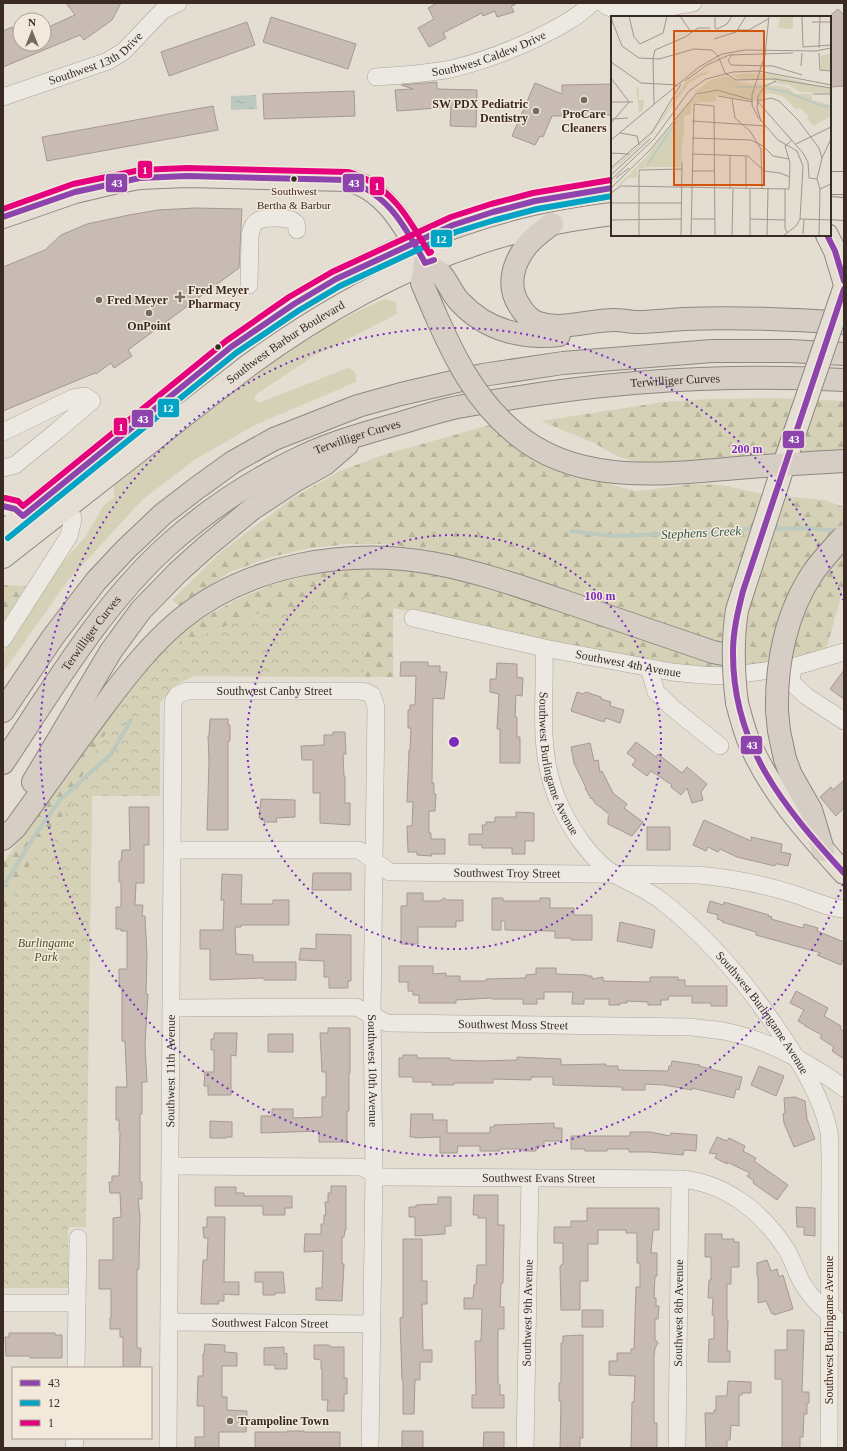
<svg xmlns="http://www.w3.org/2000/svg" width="847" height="1451" viewBox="0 0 847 1451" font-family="Georgia,serif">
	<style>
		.grass { fill: #d5d1b6 }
		.forest { fill: url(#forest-firs) }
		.park { fill: url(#park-crowns) }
		.water { fill: url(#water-ripples) }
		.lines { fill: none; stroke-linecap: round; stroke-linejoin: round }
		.stream { stroke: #bcc9bf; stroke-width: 4 }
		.building { fill: #c7bbb3; stroke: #a59991 }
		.minor-casing { stroke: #aaa39a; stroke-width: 18 }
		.major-casing { stroke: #8f8881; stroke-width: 24 }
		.highway-casing { stroke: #8f8881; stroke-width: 24 }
		.minor { stroke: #ece9e3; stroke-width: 17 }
		.major { stroke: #e4ded5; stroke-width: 22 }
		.highway { stroke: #d6cdc4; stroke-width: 22 }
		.major-bridge-casing { stroke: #8f8881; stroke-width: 24; stroke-linecap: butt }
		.highway-bridge-casing { stroke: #8f8881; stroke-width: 24; stroke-linecap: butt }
		.major-bridge { stroke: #e4ded5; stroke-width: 22 }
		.highway-bridge { stroke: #d6cdc4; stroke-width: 22 }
		.bus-1-casing { stroke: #f3e9da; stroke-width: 9 }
		.bus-2-casing { stroke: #f3e9da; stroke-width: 9 }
		.bus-3-casing { stroke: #f3e9da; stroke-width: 9 }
		.bus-1 { stroke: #8e44ad; stroke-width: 6 }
		.bus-2 { stroke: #03a3c5; stroke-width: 6 }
		.bus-3 { stroke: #e5007d; stroke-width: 6 }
		.ring { fill: none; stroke: #7b2cbf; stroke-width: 2; stroke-dasharray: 2 4 }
		.poi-dot { fill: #756960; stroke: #f3e9da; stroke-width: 1.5 }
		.bus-dot { fill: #392b23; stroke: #f3e9da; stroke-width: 1.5 }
		.labels { text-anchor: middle; stroke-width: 3; stroke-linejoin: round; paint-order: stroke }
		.bus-label { font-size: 11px; fill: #392b23; stroke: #f3e9da }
		.street-label { font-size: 12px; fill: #392b23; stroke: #f3e9da }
		.poi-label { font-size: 12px; font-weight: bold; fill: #392b23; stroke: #f3e9da; text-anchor: start }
		.park-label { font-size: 12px; font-style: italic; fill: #4e532b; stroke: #f3e9da }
		.water-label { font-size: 13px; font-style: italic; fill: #335750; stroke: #f3e9da }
		.inset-river { fill: none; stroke: #bcc9bf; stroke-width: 2 }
		.inset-road { fill: none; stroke: #a0968c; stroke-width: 1 }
		.view { fill: #d6540e; fill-opacity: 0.15; stroke: #d6540e; stroke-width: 2 }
		.inset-edge { fill: none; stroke: #392b23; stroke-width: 2 }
		.centre { fill: #7b2cbf; stroke: #f3e9da; stroke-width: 2 }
		.ring-label { font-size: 12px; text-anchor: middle; font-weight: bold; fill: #7b2cbf; stroke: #f3e9da; stroke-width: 3; stroke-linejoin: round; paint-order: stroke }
		.line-badge { stroke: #f3e9da; stroke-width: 1.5 }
		.badge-label { font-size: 11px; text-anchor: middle; font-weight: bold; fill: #fff }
	</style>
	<defs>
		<pattern id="forest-firs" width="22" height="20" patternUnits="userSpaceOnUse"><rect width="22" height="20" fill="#d5d1b6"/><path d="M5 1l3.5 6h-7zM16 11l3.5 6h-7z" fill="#b8b49c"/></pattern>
		<pattern id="park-crowns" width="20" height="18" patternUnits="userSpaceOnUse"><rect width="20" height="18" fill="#d5d1b6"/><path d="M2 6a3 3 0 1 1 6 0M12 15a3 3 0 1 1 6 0" fill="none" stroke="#b8b49c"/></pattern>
		<pattern id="water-ripples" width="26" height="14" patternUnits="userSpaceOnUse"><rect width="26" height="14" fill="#bcc9bf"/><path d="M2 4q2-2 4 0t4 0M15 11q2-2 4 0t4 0" fill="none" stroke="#a2ada4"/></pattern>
	</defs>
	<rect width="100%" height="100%" fill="#e4ddd2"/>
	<path class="grass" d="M385,299L396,302L397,314L314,356L255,395V400L259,403L348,368C356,370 356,374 356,382L255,425L196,459L143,499L67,582L3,672V653L55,571L85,537L104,505L114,497V486C175,439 234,387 298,345C326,327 355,312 385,299Z"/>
	<path class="forest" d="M775,398L844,401V451L646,466L617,456L594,443L541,421L663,402L709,399Z
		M490,425L505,439L594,479L627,489L638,491L691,484L722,485L762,494L824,500L844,507V585L826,650L789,660L754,666L712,668L647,661L393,608V677L193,676L177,684L160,702V796H92L89,985L3,973V863L55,789L65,778L144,665L190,625L240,598L277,583L324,572L353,567L428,571L490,588L536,604L542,582L497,568L431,550L384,544H348L311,548L271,557L230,572L179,606L172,600L222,551L293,498L340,471L386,454Z
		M3,585L26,586L3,622Z"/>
	<path class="park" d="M364,592L363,677L193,676L177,684L160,702V796H92L86,1227H68V1288H3V914L42,843L68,810L85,770L144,665L157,654L192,639L256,614Z"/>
	<path class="water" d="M256,95L257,109L231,110V96Z"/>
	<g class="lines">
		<path class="stream" d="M771,529L801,528L831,530
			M571,531L612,536L719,532L735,529H756
			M3,887L37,832L60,800L111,754L131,720"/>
	</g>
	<path class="building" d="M66,3H121L112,20L84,40L80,35L3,67V31L12,27L18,44H44V29L75,15Z
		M437,3H515V5L511,6L514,12L497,17L495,11L483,16L482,13L443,33L446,38L429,47L418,28L434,19L428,8Z
		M838,9L844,15V86L830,87V16Z
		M271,17L356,44L348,69L263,42Z
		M247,22L255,45L169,76L161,52Z
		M437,82V89L477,90L476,127L450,126L451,107L397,111L395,90L413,89L401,85Z
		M535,83L562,94V85L612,84V115L552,116L543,137L540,136L535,145L512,136Z
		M354,91L355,116L264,119L263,94Z
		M213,106L218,130L47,161L42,137Z
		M195,208L242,209L239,268L128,350L132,356L114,368L111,363L96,374L95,373L3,411V267L45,250L61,235L87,224L129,215L158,210Z
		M401,662H428V666H440V672H447L444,699L433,698L432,783H434V794H436L435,811H429V833H431V839H445V854H431L432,856L417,855V852H408L407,826H412L413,802H407L409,750H410L411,728H408V710H410V705H415L416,676H400Z
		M497,663L517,664V677L523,678L522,696L516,695L515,717H517V737H520V763H500V729H497L499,694L490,692V679H496Z
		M844,670V699L830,689Z
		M577,692L583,694L586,692L601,697V699L611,702L610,706L624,710L620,723L606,718L604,722L571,711Z
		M210,719H228V725H230V741H228V830H207L209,761L208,736H209Z
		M333,732H345L346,754H343L344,776H345V803H350V825L320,823V793H313V760H302L301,746L324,745V735H333Z
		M636,742L656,757L658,754L682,773L687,767L707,784L701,792L703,800L692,803L687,788L681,795L671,787L672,785L651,771L647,776L632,765L636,760L627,753Z
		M590,743L594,761L598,760L600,772L602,771L613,793L627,804L624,808L643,822L632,836L608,824V817L610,815L595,803L592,798L591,799L585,788H586L574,763L571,747Z
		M844,780V808L836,816L820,797L831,787L833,790Z
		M261,799L295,800V817L276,818L277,822H264V819L259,818Z
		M129,807H149V845H144V883H136L135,905H143L142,916H145L147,955L146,994H148L145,1045L147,1082H142V1114H140V1182H142V1199H138L140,1215L139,1262V1269H137V1348H141L140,1368H123V1337H120V1329H110V1318H111V1289H99V1260H113V1218L121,1217L120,1193H110L109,1182H112V1176H119L120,1131H119V1120H116V1087H127L125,1041H122V988L119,987V969H127V931H121V929H116V907H121V882H119V861H121L122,850H130Z
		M516,812L534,813V841H525V854H512V848H482V845H469V834H483L482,825H486V822H495V817H516Z
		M704,820L751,841V837L782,844L781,852L791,854L788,866L778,864H775V866L737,857L720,849L718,852L708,847L706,851L693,845Z
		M647,827H670V850H647Z
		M313,873H351V890H312Z
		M222,874L242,875L241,904H273V900H289V925H241V927H235L236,954L253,955V962H296V980H264V978L210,980V949H200V930H223L224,900H221Z
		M407,893H423V901H440L444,898L447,900H463V921H456V927H418V944H401V906H407Z
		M492,898H503V901H540V898H550V908H574V915H592V940H571V938H555V931L505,930V921H501V930H492Z
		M710,901L723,905L724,902L769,915L768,916L772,917L771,919L803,928L804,924L818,928L817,931L844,942V957L841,965L817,955L821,953L756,935V932L722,922L723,921L717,919L718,915L707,912Z
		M620,922L655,930L652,948L617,941Z
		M316,934L351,935V981H348V988H329V977H324V961L299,960L301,948L316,949Z
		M399,966H433V974L446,973V976H460V981H486V979L526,978V975L536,974V968H556V974L587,975V976H592V979L603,977V981L650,982V977H678V980H685V986H727V1006H711V1003H692V996H669L668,1000H661V1005H648V1002L627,1001V1003H620V1005H609V999H584V1004H572L573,992H544V999H537V1004H523V999H492V998L456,1000V1003H419V995H413V991H408V982H399Z
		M796,991L828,1008L824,1016L841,1026L840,1028L843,1031L844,1030V1059L832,1051L834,1047L820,1038L822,1035L805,1026V1025L798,1021L804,1010L790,1003Z
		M328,1028H350V1073H349V1111H347V1142H319V1131L261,1133V1116H272V1109H293V1118L322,1117V1097H326V1072H322L320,1033H328Z
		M214,1033H237L236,1056L231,1055V1095H208V1086H204L205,1072H214V1050H211V1039H214Z
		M268,1034H293V1052H268Z
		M403,1055H417V1058H450V1060L480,1061L517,1060V1057L561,1059V1065L606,1064V1066H618V1070L668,1071L669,1066H671L672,1061L700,1065L699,1066L742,1077L739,1090L736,1089L734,1098L692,1088V1090L664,1085L645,1084V1090H622V1087L553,1085V1077H531V1080L493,1079V1083H454V1085H432V1082H413V1077H399V1058H403Z
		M759,1066L784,1076L776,1096L751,1085Z
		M795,1097L805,1101L807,1119L815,1139L794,1147L784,1123L783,1114L785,1113L784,1098Z
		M411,1114H433V1120H447V1133H490V1127H494V1125L554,1123V1128H562V1141H544V1146H536V1151H523V1149H500V1151H480V1146H458L457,1153H440V1137L415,1138V1137H410Z
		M210,1121L232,1122V1137H226V1138H210Z
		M630,1132H650L670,1136L671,1133L697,1135L696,1151L684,1150L683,1155L649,1152H629V1149H607V1151H585V1149H571V1136H630Z
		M717,1137L727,1141L729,1138L745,1146L743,1151L756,1158L754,1161L788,1185L777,1200L753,1183L754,1181L747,1176L750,1173L727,1162V1164L715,1158L717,1154L709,1153Z
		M331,1186H346V1230H345L344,1237H342V1264H344L342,1301L316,1300V1288H322L323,1251L304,1252L305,1234H321V1224H324V1215H326L325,1202H328V1193H331Z
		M215,1187H236V1193H244V1196H292V1208H285V1215H263V1206H215Z
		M474,1195H498V1225H504L503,1283H501L500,1307H504V1329H498V1383L500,1385V1395H504V1408H472V1395H476L475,1341H481L482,1309H464V1298H473L474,1285H476L477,1265H486V1218H478V1215H473Z
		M438,1197H451V1226H445V1234L415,1236V1217H409V1207H416V1205L438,1204Z
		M796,1207L815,1208V1236L804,1235V1227H797Z
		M587,1208H659V1230H653L651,1253H657V1276H655L654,1298H656V1306H659L658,1319H655V1339L658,1343L655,1348L654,1356V1423H657V1448H631L632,1402H634L635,1376L609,1375V1361H617V1353H631V1349H634L636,1287H640V1263H637V1233H626V1230H598V1244H588V1281H580V1310H561L560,1266L563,1264V1243H554V1227H571V1221H587Z
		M207,1217H225L224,1282H239V1295L224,1294V1301H218L219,1304H201L203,1260H207L208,1238H204L203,1227H207Z
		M705,1234H722V1239H734V1242H739V1267H731V1284H727V1320H728L727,1351H730V1362H708L709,1339H714V1315H712L713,1298H708L709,1280H711V1257H705Z
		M403,1239H422V1281H427V1304H422L423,1350H432V1362H420V1380H415L414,1414H403V1380H402L400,1318L403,1317Z
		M767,1260L771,1271L777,1269L779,1277L783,1275L793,1309L774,1315V1313L772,1314L766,1301L758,1303V1276H757V1263Z
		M255,1272H283L285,1293H275V1295H263V1282H255Z
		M582,1310H603V1327H582Z
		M787,1330H804L802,1392H809V1403H807V1414H804L803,1437H800V1448H782V1379H775V1350H787Z
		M9,1333H55V1335H62V1358H30V1356H6L5,1337H9Z
		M583,1335V1438H580V1448H560L561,1401H559V1383H561V1343H563V1336Z
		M205,1344L225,1345V1352L237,1353V1366H222V1397H227V1410L247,1411L246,1432H219V1448H195V1437H204V1406H197L198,1376H203V1354H204Z
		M314,1345H329L331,1347H344V1378H347V1394H344V1411H327L328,1400H322V1369H321V1360L314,1359Z
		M284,1347V1354L287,1353V1369H275V1365H264V1348Z
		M728,1381L751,1382V1393H742V1395H739V1426L731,1425L730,1440H727V1448H706L705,1413H714V1410H716V1396H727Z
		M287,1431H304V1432H340V1448H255V1432H287Z
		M402,1431H423V1448H402Z
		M484,1432H504V1448H483Z"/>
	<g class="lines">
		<g class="minor-casing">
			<g id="minor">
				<path d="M603,3L608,7L620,11L665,8L693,3"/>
				<path id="s1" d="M376,77C402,75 429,74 455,68C483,61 509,51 535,39C555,29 576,19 592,3"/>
				<path id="s2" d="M3,97L108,61L124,51L162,11L178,3"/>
				<path d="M249,285L250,235C253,217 263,218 278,218C285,219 291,218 296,223L297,230"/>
				<path d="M3,432L73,398L85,396L92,401L57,431L15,465L3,468"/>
				<path d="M3,506L15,509L23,516"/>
				<path id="s3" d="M413,618L544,648L672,672L702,675L727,676L793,667L844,652"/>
				<path d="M3,639L69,536L73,519L68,506"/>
				<path id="s4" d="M544,648C546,703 536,750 559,803C570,828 592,862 616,875C632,884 648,890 663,902C711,940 750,987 784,1039C803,1067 822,1098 829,1132C830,1142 830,1153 830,1163L829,1448"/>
				<path d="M793,667L791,682L806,696L844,721"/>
				<path d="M649,668L656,692L675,710L720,746"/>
				<path id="s5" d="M172,850H359L390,872L698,875C731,878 762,884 794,894C810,899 827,908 844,909"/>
				<path id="s6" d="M172,1008L356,1007L387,1023L692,1027C703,1029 713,1029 723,1031C767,1039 808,1062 844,1088"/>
				<path id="s7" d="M171,1166L361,1167L381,1177H385L680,1179C723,1182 760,1210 784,1246C792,1256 795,1270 801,1281C811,1298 827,1315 844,1324"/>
				<path d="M3,1303H77"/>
				<path id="s8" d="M169,1322L372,1324"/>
				<path d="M76,1368L78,1238"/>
				<path d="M74,1448L75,1438"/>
				<path id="s9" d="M168,1448L173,705L174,700L177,695L187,691H360L366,692L372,695L376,707L372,1015L374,1172L370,1448"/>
				<path id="s10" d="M525,1448L530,1179"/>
				<path id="s11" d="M677,1448L680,1179"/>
			</g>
		</g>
		<g class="major-casing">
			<g id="major">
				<path d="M830,183H844"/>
				<path d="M830,208L844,209"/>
				<path d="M3,217L75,192L113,183L140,178L187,176L347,180C384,188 404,225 421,255"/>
				<path d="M827,235L835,251L844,281"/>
				<path d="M3,532L231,347L294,304L336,279L414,242L453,225L493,212L535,201L612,188"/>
				<path id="s12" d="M3,557L249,365C330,306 422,256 520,231C550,223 581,218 612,214"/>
				<path d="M737,703C741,717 744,731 750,744C772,794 808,833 844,873"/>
			</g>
		</g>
		<g class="highway-casing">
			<g id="highway">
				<path d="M552,224C545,229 537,235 531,241C515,258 505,283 519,305C523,312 530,320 538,323C562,331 589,320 614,320C622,320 630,322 638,322C653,322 668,320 683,319C737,317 791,319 844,323"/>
				<path d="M434,311L422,283L425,263C430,266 437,270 441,274C448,282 452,294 460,302C486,330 522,339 559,335"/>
				<path d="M3,711L53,637L96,581L125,550L163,514L197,488L233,462L274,439L358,406L401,394L483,375L563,363L712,351H790L844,354"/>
				<path d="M777,711L779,731L785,759L791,775L811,810L823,850"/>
				<path id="s13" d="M3,763C53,688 100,607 167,546C207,510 254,479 303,456C333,442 365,433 397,424C414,419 432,413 449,409C470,404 492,402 513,398C624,380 732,374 844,380"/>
				<path d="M33,782L111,651L141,610L178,572L207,546L252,509L296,480L325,464L347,445"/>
				<path d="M3,839L15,828C44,788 73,747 103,707C126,676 150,645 180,620C248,564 347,548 432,563C481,572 528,589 575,605C621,621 667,636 713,652L733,656"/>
			</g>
		</g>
		<use href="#minor" class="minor"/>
		<use href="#major" class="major"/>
		<use href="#highway" class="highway"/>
		<g class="major-bridge-casing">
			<path id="major-bridge" d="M737,703C733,671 732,642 737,610L783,467L844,289"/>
		</g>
		<g class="highway-bridge-casing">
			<path id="highway-bridge" d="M434,311C454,357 475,400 515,433C577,486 664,474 738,468C774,465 809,463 844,461
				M777,711C776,663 786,612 814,571C823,559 834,547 844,536"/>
		</g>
		<use href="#major-bridge" class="major-bridge"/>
		<use href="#highway-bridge" class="highway-bridge"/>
		<g class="bus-1-casing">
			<path id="bus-1" d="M3,217L75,192L140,178L187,176L347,180C389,195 405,226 425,263L434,260
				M827,235L835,251L844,281
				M844,289L743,591C738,611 733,631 733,651C732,746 784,807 844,873
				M3,506L15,509L23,516L231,347L294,304L336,279L453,225L493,212L535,201L612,188"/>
		</g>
		<g class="bus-2-casing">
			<path id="bus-2" d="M8,538L236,353L298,311L340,286L456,232L495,220L537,209L612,196"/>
		</g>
		<g class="bus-3-casing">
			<path id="bus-3" d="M3,209L73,184L140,170L187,168L348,172C390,184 409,218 429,253L431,252
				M5,498L18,501L23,506L226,341L289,297L332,272L451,217L491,204L533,193L611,180"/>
		</g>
		<use href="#bus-1" class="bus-1"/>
		<use href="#bus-2" class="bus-2"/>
		<use href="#bus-3" class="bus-3"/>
	</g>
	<g class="ring">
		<circle cx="454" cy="742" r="207"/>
		<path d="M843 884A414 414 0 1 1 843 600"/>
	</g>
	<g class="poi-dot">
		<circle cx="584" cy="100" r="4"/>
		<circle cx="536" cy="111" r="4"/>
		<path d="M178 291h4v4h4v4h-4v4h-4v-4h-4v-4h4z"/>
		<circle cx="99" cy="300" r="4"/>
		<circle cx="149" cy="313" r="4"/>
		<circle cx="230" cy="1421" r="4"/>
	</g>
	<g class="bus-dot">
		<circle cx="294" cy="179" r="3.5"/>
		<circle cx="218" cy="347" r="3.5"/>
	</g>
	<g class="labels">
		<g class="bus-label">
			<text x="294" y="195">Southwest<tspan x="294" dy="14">Bertha &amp; Barbur</tspan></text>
		</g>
		<g class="street-label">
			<text dy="4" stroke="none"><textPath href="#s1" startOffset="116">Southwest Caldew Drive</textPath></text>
			<text dy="4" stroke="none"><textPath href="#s2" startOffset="101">Southwest 13th Drive</textPath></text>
			<text dy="4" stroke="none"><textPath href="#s12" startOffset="355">Southwest Barbur Boulevard</textPath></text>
			<text dy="4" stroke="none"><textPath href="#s13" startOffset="818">Terwilliger Curves</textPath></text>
			<text dy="4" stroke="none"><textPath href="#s13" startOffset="494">Terwilliger Curves</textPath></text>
			<text dy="4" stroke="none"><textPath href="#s13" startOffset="157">Terwilliger Curves</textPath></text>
			<text dy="4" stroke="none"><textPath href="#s3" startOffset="220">Southwest 4th Avenue</textPath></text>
			<text dy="4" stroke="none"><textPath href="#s9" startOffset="852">Southwest Canby Street</textPath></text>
			<text dy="4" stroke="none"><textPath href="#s4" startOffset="118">Southwest Burlingame Avenue</textPath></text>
			<text dy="4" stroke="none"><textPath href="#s5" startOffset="342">Southwest Troy Street</textPath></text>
			<text dy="4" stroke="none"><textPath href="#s4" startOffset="454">Southwest Burlingame Avenue</textPath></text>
			<text dy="4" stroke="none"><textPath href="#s6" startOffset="345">Southwest Moss Street</textPath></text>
			<text dy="4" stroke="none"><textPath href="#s9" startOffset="377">Southwest 11th Avenue</textPath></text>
			<text dy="4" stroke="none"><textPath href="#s9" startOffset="1327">Southwest 10th Avenue</textPath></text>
			<text dy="4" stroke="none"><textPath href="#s7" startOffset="370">Southwest Evans Street</textPath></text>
			<text dy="4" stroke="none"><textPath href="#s10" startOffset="135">Southwest 9th Avenue</textPath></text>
			<text dy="4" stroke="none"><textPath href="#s11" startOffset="135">Southwest 8th Avenue</textPath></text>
			<text dy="4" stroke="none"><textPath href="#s8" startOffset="101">Southwest Falcon Street</textPath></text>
			<text transform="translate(829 1330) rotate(-90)" y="4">Southwest Burlingame Avenue</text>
		</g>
		<g class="poi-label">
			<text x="528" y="108" text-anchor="end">SW PDX Pediatric<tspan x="528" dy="14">Dentistry</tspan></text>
			<text x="584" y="118" text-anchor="middle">ProCare<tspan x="584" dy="14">Cleaners</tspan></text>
			<text x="188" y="294">Fred Meyer<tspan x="188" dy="14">Pharmacy</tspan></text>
			<text x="107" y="304">Fred Meyer</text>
			<text x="149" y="330" text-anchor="middle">OnPoint</text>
			<text x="238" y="1425">Trampoline Town</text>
		</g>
		<g class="park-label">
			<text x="46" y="947">Burlingame<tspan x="46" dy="14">Park</tspan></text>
		</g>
		<g class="water-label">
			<text transform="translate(701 532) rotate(-3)" y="5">Stephens Creek</text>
		</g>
	</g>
	<g transform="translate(611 16)">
		<rect width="220" height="220" fill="#e4ddd2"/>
		<path d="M105,47L90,57L101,55L78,67L41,118L33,126L13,145L0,154L39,119L75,66Z" fill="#d5d1b6"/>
		<path d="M169,0H182V13L167,12ZM138,57L160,58L220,73V77L189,76L178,69L164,67L160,63H129L120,59ZM115,60L131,67L169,70L177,72L184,78H201V84L220,89V100L202,110L196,102L198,100L189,92L185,93L173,81L164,78L153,77L151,84L143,85L105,79V86H83L80,89V99H73V119L38,151L26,153V162H18L0,177L36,140L83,81L104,72L81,78L99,64ZM25,71L28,72V84H33L32,94L28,97Z" fill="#d5d1b6"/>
		<path d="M102,77V86H83L80,89V99H73L70,151H38L47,142L49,134L80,84ZM212,89H220V100L212,104Z" fill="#d5d1b6"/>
		<path d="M220,37V55H210V40Z" fill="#d5d1b6"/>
		<path class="inset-river" d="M124,71H151M155,72L176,76L208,89L220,91M36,149L65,106"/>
		<path class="inset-road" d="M18,0L23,21L29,28L52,17L56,0M69,0L80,16M104,0V12L106,13L116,8L121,0M158,0L154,39L141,79V89L147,101L167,124L186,135L192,150L189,203L185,210L172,220M191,0L192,31L220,29M0,2L11,30L28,42L48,43L83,33L101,34L108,41M201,6H220M126,14H138L157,3M103,23L125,16L135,0M208,32L209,0M208,37L209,54L220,55M122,38L117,44L120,49L162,50L191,59M108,42L114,57L125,64L164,63L220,72M0,46L30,67L66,69M190,50L191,37M0,62L18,86L0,107M74,65L96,49L118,39L182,37M202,78H220M107,80L142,86M121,83L124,102L139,115L150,133L151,173M147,85L160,82L168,85L187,104L208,132L211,142L206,163L209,173L208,220M0,86H22M147,86L192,137L197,146L198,162L206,163M43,88L42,42L44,34L74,21L87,12H99M0,103L17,102M81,105L155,110M150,105L146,92L147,80L154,70L165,65M9,117L26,120L28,129M81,122L140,124L152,130L162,140L178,143M0,124L88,51L111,38L134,34L205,35L220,32M185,128L220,111M0,137L18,138M81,138L137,140L153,155L169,157L179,161M211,142L220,123M0,152L41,116L70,68M81,155H103M0,159L40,122M5,162L18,152M0,164L43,123L78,75L95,63L122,56L148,55L220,69M0,172L40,133L85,78L106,74L141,84M119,173V140M135,173V140M174,173V212L176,216M209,173L220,168M0,177L10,170L178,173L179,147L174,130L181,124M0,187H71M81,203H104M139,203L174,204M189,203L220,204M0,204L71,203M192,218L193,204M28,220V154L71,153M70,220L71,146M80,220L83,88L103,90L104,220M121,220L122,173M139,220V173M156,220L157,173"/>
		<path class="view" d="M63,15H153V169H63Z"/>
		<rect width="220" height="220" class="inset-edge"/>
	</g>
	<circle cx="454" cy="742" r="6" class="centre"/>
	<g class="ring-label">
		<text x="747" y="453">200 m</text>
		<text x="600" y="600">100 m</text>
	</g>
	<g class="line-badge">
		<rect x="137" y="160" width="16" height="19" rx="4" fill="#e5007d"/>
		<rect x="105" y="173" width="23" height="20" rx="4" fill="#8e44ad"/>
		<rect x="342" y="173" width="23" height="20" rx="4" fill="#8e44ad"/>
		<rect x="369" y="176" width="16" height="20" rx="4" fill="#e5007d"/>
		<rect x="430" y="229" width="23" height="19" rx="4" fill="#03a3c5"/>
		<rect x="157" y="398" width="23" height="20" rx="4" fill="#03a3c5"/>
		<rect x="131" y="409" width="23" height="19" rx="4" fill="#8e44ad"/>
		<rect x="113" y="417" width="15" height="19" rx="4" fill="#e5007d"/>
		<rect x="782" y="430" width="23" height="19" rx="4" fill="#8e44ad"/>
		<rect x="740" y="735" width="23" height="20" rx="4" fill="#8e44ad"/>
	</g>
	<g class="badge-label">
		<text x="145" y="174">1</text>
		<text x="117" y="187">43</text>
		<text x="354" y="187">43</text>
		<text x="377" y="190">1</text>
		<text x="441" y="243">12</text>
		<text x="168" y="412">12</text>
		<text x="143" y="423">43</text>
		<text x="121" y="431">1</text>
		<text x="794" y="443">43</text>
		<text x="752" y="749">43</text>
	</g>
	<rect width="847" height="1451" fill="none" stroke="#392b23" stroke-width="8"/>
	<rect x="12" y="1367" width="140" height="72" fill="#f3e9da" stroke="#a99d91"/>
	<rect x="20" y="1380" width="20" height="6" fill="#8e44ad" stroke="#a99d91"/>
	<text x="48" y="1387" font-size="12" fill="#392b23">43</text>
	<rect x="20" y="1400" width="20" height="6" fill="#03a3c5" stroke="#a99d91"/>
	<text x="48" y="1407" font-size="12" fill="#392b23">12</text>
	<rect x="20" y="1420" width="20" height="6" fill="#e5007d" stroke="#a99d91"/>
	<text x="48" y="1427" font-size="12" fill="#392b23">1</text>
	<g transform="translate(32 32)"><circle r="19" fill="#f3e9da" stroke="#a99d91"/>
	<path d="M0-3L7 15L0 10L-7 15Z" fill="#756960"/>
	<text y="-6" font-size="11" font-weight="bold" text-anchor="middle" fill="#392b23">N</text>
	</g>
</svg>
